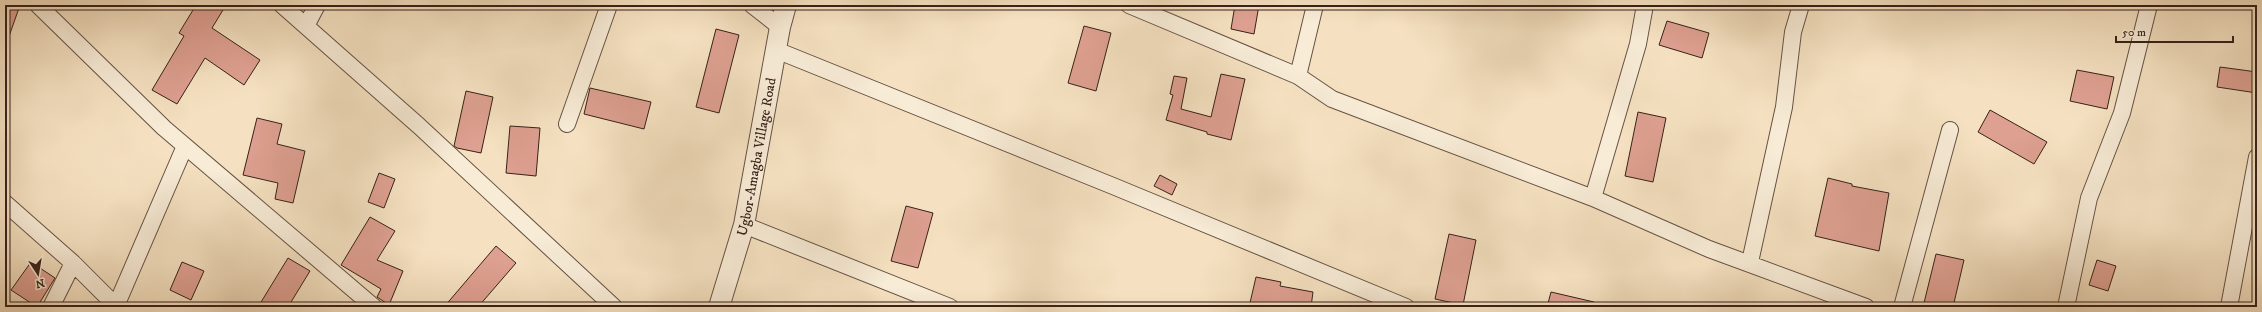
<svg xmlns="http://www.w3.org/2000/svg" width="2262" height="312" viewBox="0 0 2262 312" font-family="'IM FELL DW Pica',serif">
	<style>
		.building { fill: #dea091; stroke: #372119 }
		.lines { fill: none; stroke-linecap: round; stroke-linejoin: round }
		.minor-casing { stroke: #665143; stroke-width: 18 }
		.tertiary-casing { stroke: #665143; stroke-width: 22 }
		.minor { stroke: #f8ecd7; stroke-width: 16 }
		.tertiary { stroke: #f8ecd7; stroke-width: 20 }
		.labels { text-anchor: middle; stroke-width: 4; stroke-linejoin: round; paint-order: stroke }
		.street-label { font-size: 14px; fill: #372119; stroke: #f8ecd7 }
	</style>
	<rect width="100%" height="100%" fill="#f5e1c1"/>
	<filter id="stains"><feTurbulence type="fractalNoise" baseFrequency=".005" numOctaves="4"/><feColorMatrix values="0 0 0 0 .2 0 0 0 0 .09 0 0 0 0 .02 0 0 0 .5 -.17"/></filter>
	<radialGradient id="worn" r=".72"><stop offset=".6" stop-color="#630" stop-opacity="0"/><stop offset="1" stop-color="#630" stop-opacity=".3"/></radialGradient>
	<path class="building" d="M5,5L19,8L7,42L5,41Z
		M196,5H226L212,28L260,60L244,85L205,58L177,104L152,90L184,36L179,33Z
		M1235,5H1259L1254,34L1231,29Z
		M1667,21L1709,33L1702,58L1659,45Z
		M1084,26L1111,33L1096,91L1068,83Z
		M716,29L739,35L719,113L696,107Z
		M2220,67L2257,72V93L2217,87Z
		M2077,70L2114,77L2107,109L2070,101Z
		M1221,74L1245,79L1231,140L1207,134V132L1166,120L1173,95L1170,94L1174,76L1187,78L1181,109L1211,117Z
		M590,88L651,102L644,129L584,114Z
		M466,91L493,97L481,153L457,148L454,146Z
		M1990,110L2047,142L2034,164L1978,132Z
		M1638,112L1666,118L1653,182L1625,176Z
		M257,118L282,124L277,144L305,151L293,203L275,199L278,183L243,175Z
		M510,126L540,128L536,176L506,173Z
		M379,173L395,179L384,208L368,202Z
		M1160,175L1177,184L1172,195L1154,186Z
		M1828,178L1852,184V186L1889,193L1879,251L1815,236Z
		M906,206L933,213L918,268L891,261Z
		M370,217L395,231L377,260L403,271L389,305L377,297L381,289L341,265Z
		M1449,234L1476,240L1463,305L1435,299Z
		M496,246L516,263L478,307H444Z
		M1936,254L1964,260L1953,307H1923Z
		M288,258L310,271L288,307H258Z
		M2097,260L2116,266L2108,291L2089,285Z
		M31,262L55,278L37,307L11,290Z
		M182,262L204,271L191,300L170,290Z
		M1256,277L1281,282L1280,286L1313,292L1311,307H1249Z
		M1551,292L1594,302L1593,307H1547Z"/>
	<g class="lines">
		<g class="minor-casing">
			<path id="minor" d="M38,5L164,128L374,307
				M282,5L419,126L614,307
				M752,5L780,27
				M1129,5L1298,76L1332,99L1593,198L1709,249L1866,307
				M306,26L317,5
				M776,50L1113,186L1406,307
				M1298,76L1315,5
				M567,124L609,5
				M1593,198L1638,44L1645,5
				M5,203L73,263L117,307
				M744,225L950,307
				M1750,262L1784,107L1793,32L1801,5
				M116,306L185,146
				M51,307L73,263
				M1902,307L1950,130
				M2066,307L2089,198L2122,113L2149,5
				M2229,307L2257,157"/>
		</g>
		<g class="tertiary-casing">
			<g id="tertiary">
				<path id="s1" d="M719,307L744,225L780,27L786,5"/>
			</g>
		</g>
		<use href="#minor" class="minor"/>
		<use href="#tertiary" class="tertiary"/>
	</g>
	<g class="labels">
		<g class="street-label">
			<text dy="5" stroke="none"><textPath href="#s1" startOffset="155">Ugbor-Amagba Village Road</textPath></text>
		</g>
	</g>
	<rect width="2262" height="312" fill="none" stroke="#f5e1c1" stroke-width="20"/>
	<rect x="6" y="6" width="2250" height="300" fill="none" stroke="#372119" stroke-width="2"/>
	<rect x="10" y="10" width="2242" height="292" fill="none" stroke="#372119"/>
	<g transform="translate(38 274) rotate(168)" stroke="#f8ecd7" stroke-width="3" paint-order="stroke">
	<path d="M0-3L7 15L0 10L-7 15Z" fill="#372119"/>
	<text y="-6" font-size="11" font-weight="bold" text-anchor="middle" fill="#372119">N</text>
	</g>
	<path d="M2116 36v6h117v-6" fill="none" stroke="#372119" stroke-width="2"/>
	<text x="2122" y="36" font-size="12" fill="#372119" stroke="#f8ecd7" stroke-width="3" paint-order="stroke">50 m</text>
	<rect width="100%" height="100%" filter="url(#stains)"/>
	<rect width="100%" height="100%" fill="url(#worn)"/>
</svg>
